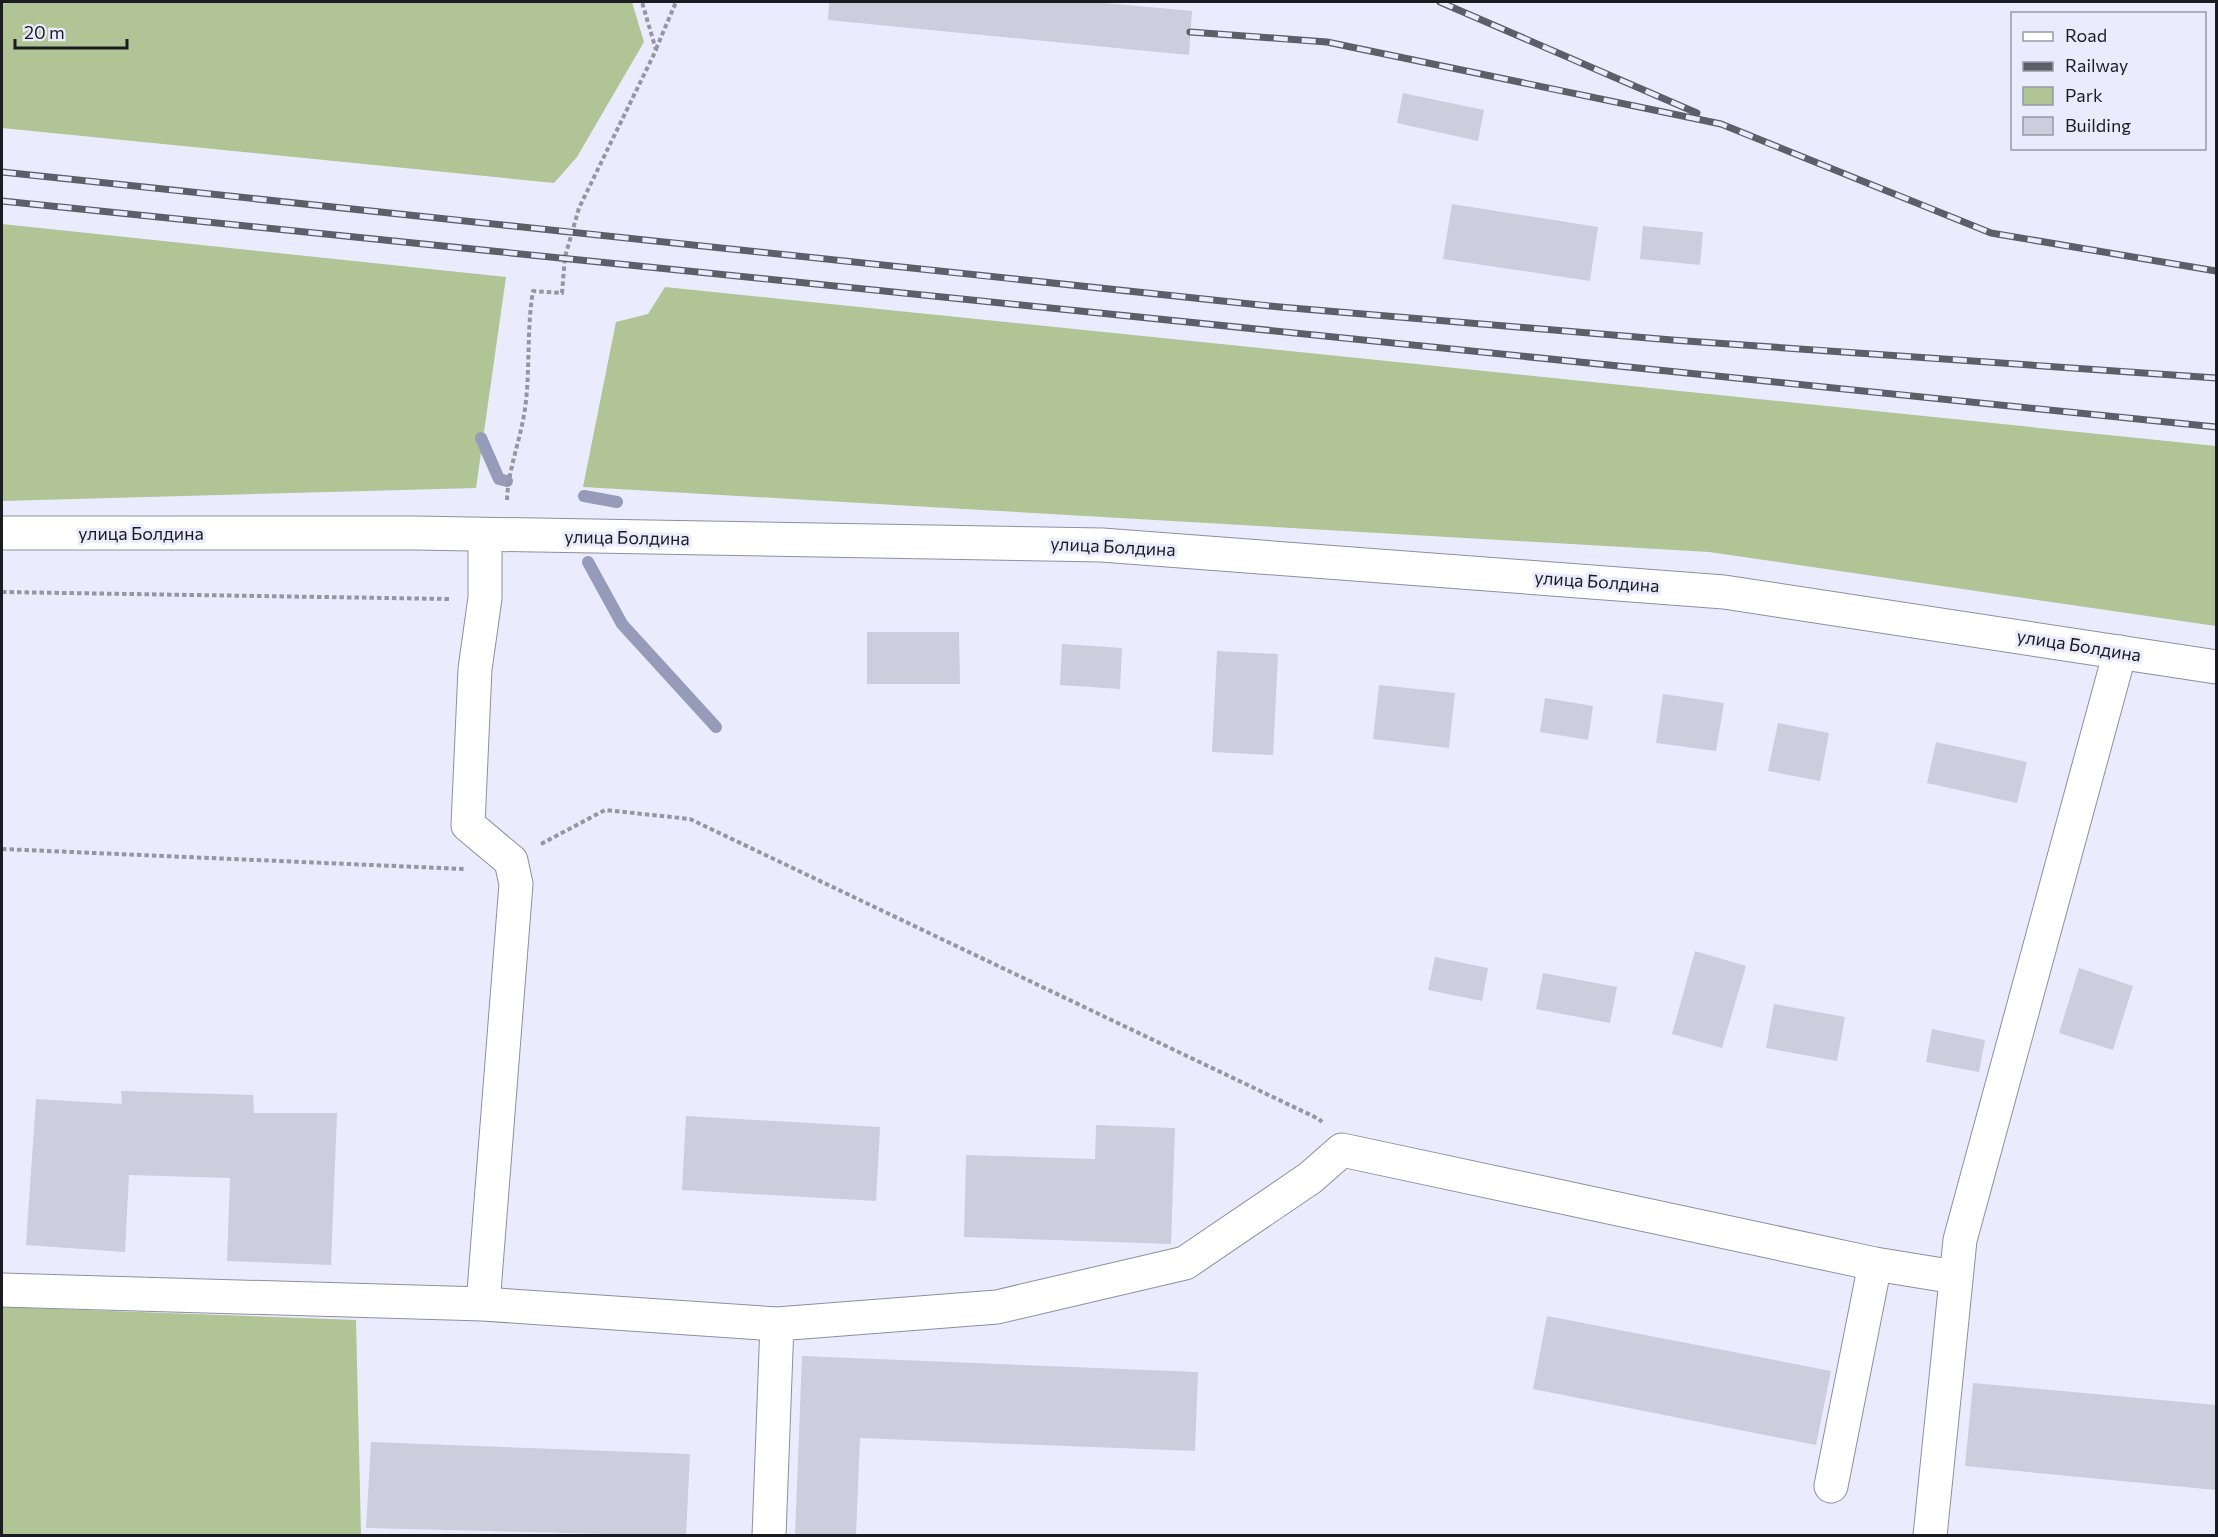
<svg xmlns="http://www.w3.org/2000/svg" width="2218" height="1537" viewBox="0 0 2218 1537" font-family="Commissioner,sans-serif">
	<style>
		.green { fill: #b0c495 }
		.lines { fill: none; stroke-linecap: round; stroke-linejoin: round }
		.stream { stroke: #979bba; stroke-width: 12 }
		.building { fill: #cccede }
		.minor-casing { stroke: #8d8f9e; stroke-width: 35 }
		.major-casing { stroke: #8d8f9e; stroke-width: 35 }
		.path { stroke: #9596a2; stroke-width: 4; stroke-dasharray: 4.5 3; stroke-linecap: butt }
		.minor { stroke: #fff; stroke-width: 33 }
		.major { stroke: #fff; stroke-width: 33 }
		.rail-casing { stroke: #5d5e67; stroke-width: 7 }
		.rail { stroke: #eaecfd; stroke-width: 4.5; stroke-dasharray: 14; stroke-linecap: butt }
		.labels { text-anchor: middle; stroke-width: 6; stroke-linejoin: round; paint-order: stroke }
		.street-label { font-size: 18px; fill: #1b1c21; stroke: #eaecfd }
	</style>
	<rect width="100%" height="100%" fill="#eaecfd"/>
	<path class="green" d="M2,2H632L644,42L577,157L554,183L2,128Z
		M2,224L506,277L476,488L2,501Z
		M665,287L2216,446V626L1709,552L583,487L616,322L648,314Z
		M2,1307L356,1320L361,1535H2Z"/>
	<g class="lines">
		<path class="stream" d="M481,438L499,479L507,481
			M584,496L617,502
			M588,562L622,624L716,727"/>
	</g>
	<path class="building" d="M829,2H1094L1192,11L1189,55L828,20Z
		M1403,93L1484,110L1478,141L1397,123Z
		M1452,204L1598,227L1590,281L1443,259Z
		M1643,226L1703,232L1700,265L1640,259Z
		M867,632H959L960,684H867Z
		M1062,644L1122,648L1120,689L1060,685Z
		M1217,651L1278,654L1273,755L1212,752Z
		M1379,685L1455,693L1449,748L1373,739Z
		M1663,694L1724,703L1716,751L1656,743Z
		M1545,698L1593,706L1588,740L1540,732Z
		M1778,723L1829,733L1820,781L1768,771Z
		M1936,742L2027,762L2017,803L1927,783Z
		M1695,951L1746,966L1722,1048L1672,1034Z
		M1435,957L1488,968L1482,1001L1428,990Z
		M2079,968L2133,986L2113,1050L2059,1033Z
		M1543,973L1617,987L1610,1023L1536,1009Z
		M1774,1004L1845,1017L1837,1061L1766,1048Z
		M1932,1029L1985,1040L1979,1072L1926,1062Z
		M121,1091L253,1095L254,1113H337L331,1265L227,1261L230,1178L129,1175L125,1252L26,1245L36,1099L122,1104Z
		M686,1116L880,1127L876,1201L682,1190Z
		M1096,1125L1175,1128L1171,1244L964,1237L966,1155L1095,1159Z
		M1547,1316L1831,1371L1816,1445L1533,1389Z
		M802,1356L1198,1372L1195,1451L860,1438L856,1536H795Z
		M1973,1383L2216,1405V1490L1965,1466Z
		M371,1442L690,1454L686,1536L366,1528Z"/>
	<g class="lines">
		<g class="minor-casing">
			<path id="minor" d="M2,1290L483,1304L777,1324L769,1536
				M483,1304L516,884L511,861L468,825L475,669L485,598V535
				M777,1324L997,1307L1185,1263L1310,1178L1342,1150L1875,1264L1955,1277
				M1831,1486L1875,1264
				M1930,1536L1960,1240L2120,652"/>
		</g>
		<g class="major-casing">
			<path id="major" d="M2,533H416L1102,545L1724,592L2216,667"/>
		</g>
		<path class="path" d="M656,49L676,2
			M507,500C508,471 519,444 524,415C531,374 526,332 533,291L562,293L565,257L579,208L656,50L642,2
			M2,592L450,599
			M541,844L605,810L690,819L1319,1119L1322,1122
			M2,849L464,869"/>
		<use href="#minor" class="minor"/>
		<use href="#major" class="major"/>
		<g class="rail-casing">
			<path id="rail" d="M1440,2L1697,113
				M1190,32L1327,42L1721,124L1991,233L2216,271
				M2,172L1280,307L1672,340L2216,378
				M2,201L2216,427"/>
		</g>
		<use href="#rail" class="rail"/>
	</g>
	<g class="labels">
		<g class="street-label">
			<text x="141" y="540">улица Болдина</text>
			<text transform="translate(627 538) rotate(1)" y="6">улица Болдина</text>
			<text transform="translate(1113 547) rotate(3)" y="6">улица Болдина</text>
			<text transform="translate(1597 582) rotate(4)" y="6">улица Болдина</text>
			<text transform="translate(2079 646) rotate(9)" y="6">улица Болдина</text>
		</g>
	</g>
	<rect width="2218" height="1537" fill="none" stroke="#1b1c21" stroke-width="6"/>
	<rect x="2011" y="12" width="195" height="138" fill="#eaecfd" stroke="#9799a5" stroke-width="1.5"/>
	<rect x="2023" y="32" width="30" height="9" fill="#ffffff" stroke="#9799a5" stroke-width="1.5"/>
	<text x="2065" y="42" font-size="18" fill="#1b1c21">Road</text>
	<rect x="2023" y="62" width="30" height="9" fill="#5d5e67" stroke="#9799a5" stroke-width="1.5"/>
	<text x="2065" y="72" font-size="18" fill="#1b1c21">Railway</text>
	<rect x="2023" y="87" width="30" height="18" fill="#b0c495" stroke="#9799a5" stroke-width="1.5"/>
	<text x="2065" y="102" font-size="18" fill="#1b1c21">Park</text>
	<rect x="2023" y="117" width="30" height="18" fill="#cccede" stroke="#9799a5" stroke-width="1.5"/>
	<text x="2065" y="132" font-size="18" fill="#1b1c21">Building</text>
	<path d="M15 39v9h112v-9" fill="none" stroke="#1b1c21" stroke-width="3"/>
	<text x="24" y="39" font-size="18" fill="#1b1c21" stroke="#eaecfd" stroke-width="4.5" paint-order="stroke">20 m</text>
</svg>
